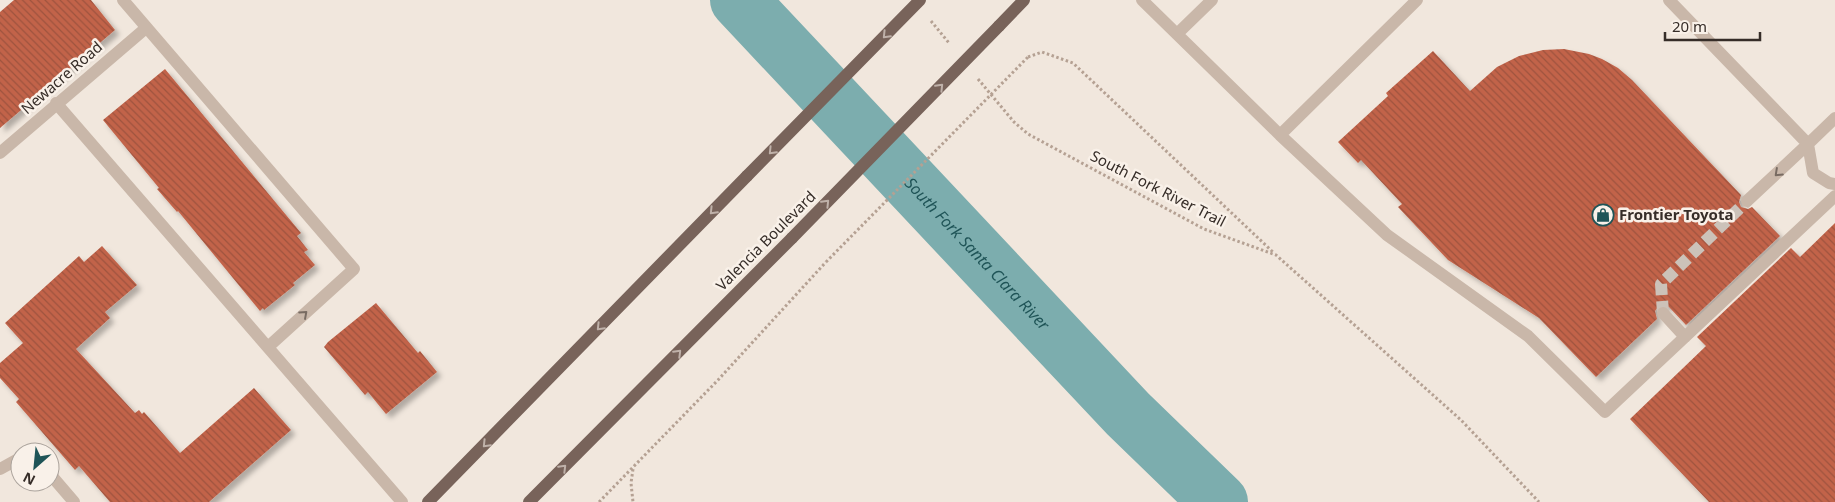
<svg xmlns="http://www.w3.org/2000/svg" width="1835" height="502" viewBox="0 0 1835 502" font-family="'Noto Sans',sans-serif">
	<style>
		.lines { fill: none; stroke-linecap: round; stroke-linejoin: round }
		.river { stroke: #7cadae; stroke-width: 58 }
		.building { fill: url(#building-back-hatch); filter: url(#shadow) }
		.minor-tunnel { stroke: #ccc2b9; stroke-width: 12; stroke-dasharray: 12 6; stroke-linecap: butt }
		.path { stroke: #b5a193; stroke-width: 3; stroke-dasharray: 2.5 2.5; stroke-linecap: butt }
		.minor { stroke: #c9b7a9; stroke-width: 12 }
		.major { stroke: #78635a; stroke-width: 12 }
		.path-bridge { stroke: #b5a193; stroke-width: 3; stroke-dasharray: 2.5 2.5; stroke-linecap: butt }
		.major-bridge { stroke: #78635a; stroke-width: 12 }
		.oneway { stroke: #bfb1a9 }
		.oneway2 { stroke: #786b62 }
		.labels { text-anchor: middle; stroke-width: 5; stroke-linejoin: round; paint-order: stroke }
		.street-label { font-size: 15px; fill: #362d28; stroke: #f9f1e9 }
		.poi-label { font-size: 15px; font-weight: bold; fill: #362d28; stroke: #f9f1e9; text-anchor: start }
		.water-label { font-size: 16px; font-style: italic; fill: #1f5457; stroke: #f9f1e9 }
	</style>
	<defs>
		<pattern id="building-back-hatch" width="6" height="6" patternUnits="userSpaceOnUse" patternTransform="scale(1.25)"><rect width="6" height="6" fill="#c2644a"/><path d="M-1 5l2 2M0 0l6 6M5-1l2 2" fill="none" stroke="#9e533e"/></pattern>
		<filter id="shadow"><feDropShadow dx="4.5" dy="4.5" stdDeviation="2.5" flood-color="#0004"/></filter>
	</defs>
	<rect width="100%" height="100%" fill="#f1e7dd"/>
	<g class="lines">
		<path class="river" id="s1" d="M739,0L1128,414L1219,502"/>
	</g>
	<path class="building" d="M14,0H91L115,30L0,128V12Z
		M1564,49L1589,54L1602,59L1618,68L1632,80L1741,195L1739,202L1741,207L1748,209L1752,207L1780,236L1686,325L1669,307L1665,305L1658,307L1655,311L1657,319L1596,377L1539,318L1448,260L1398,207L1402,204L1361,160L1358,163L1338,142L1388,96L1386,93L1433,51L1470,91L1497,67L1519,56L1543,50Z
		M165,69L301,233L297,236L308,250L304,252L315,265L293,283L295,285L264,310L263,308L260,311L178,211L177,212L157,189L159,188L103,120Z
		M1835,223V502H1709L1630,419L1706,346L1697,337L1791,248L1800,257Z
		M102,246L137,285L105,312L110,318L76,349L135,413L139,410L142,414L144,412L180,453L254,388L291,430L209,502H110L79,466L75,470L16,402L19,399L0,378V363L23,343L5,323L79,256L84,262Z
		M376,303L418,353L420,351L437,372L386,414L368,392L365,395L324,347L328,342Z"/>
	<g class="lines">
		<path class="minor-tunnel" d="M1663,313L1661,284L1747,201"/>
		<path class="path" d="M931,21L949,43
			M1028,57L1042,52L1073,63L1274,253
			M978,79L1014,122L1028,134L1204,229L1276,255L1461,420L1539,502
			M633,469L631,483L633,502
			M599,502L718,380L826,262"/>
		<path class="minor" d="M123,0L354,269L268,347
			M1142,0L1280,135
			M1417,0L1280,135L1387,235L1528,336L1605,412L1835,196
			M1669,0L1808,144L1747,201
			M1178,33L1212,0
			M56,103L402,502
			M1835,118L1808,144L1813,173L1829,183L1835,184
			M0,153L146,28
			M1663,313L1685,337
			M0,469L20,458
			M50,474L74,502"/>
		<path class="major" d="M999,26L1024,0
			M428,502L747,176
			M529,502L792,238"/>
		<path class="path-bridge" d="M826,262L1028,57"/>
		<path class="major-bridge" d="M747,176L920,0
			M792,238L999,26"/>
	</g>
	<defs><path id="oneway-chevron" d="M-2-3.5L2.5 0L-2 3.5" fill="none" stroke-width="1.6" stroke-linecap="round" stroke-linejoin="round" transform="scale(1.25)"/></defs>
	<g class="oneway">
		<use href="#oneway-chevron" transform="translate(886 35) rotate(134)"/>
		<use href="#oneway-chevron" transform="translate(940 87) rotate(-46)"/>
		<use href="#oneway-chevron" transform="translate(772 151) rotate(134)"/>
		<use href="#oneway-chevron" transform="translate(826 203) rotate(-46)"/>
		<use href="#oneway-chevron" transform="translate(713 211) rotate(134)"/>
		<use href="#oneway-chevron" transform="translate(600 327) rotate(134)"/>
		<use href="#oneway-chevron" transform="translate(678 353) rotate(-45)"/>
		<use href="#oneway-chevron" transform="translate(486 444) rotate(134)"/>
		<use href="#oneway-chevron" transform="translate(563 468) rotate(-45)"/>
	</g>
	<g class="oneway2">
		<use href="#oneway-chevron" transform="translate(1778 173) rotate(137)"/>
		<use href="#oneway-chevron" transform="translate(304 314) rotate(-42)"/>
	</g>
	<defs>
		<g id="shop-ring" transform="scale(1.125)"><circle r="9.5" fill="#f9f1e9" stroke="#1f5457" stroke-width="1.5"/><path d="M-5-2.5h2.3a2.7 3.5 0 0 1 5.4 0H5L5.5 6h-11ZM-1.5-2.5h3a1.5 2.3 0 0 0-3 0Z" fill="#1f5457"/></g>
	</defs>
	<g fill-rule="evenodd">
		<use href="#shop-ring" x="1603" y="215"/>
	</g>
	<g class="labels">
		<g class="street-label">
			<text transform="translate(62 78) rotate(-41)" y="5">Newacre Road</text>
			<text transform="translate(1158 189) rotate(27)" y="5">South Fork River Trail</text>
			<text transform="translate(766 241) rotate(-45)" y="5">Valencia Boulevard</text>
		</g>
		<g class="poi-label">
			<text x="1619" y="220">Frontier Toyota</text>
		</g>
		<g class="water-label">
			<text dy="6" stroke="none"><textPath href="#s1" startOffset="348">South Fork Santa Clara River</textPath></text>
		</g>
	</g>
	<g transform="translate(35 467) rotate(207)"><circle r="24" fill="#f9f1e9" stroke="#aba39c"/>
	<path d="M0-4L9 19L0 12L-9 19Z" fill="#1f5457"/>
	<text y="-8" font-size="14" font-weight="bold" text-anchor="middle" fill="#362d28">N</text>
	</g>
	<path d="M1665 32v8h95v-8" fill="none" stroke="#362d28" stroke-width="2.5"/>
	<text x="1672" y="32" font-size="15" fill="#362d28" stroke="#f9f1e9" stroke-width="4" paint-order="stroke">20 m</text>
</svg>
